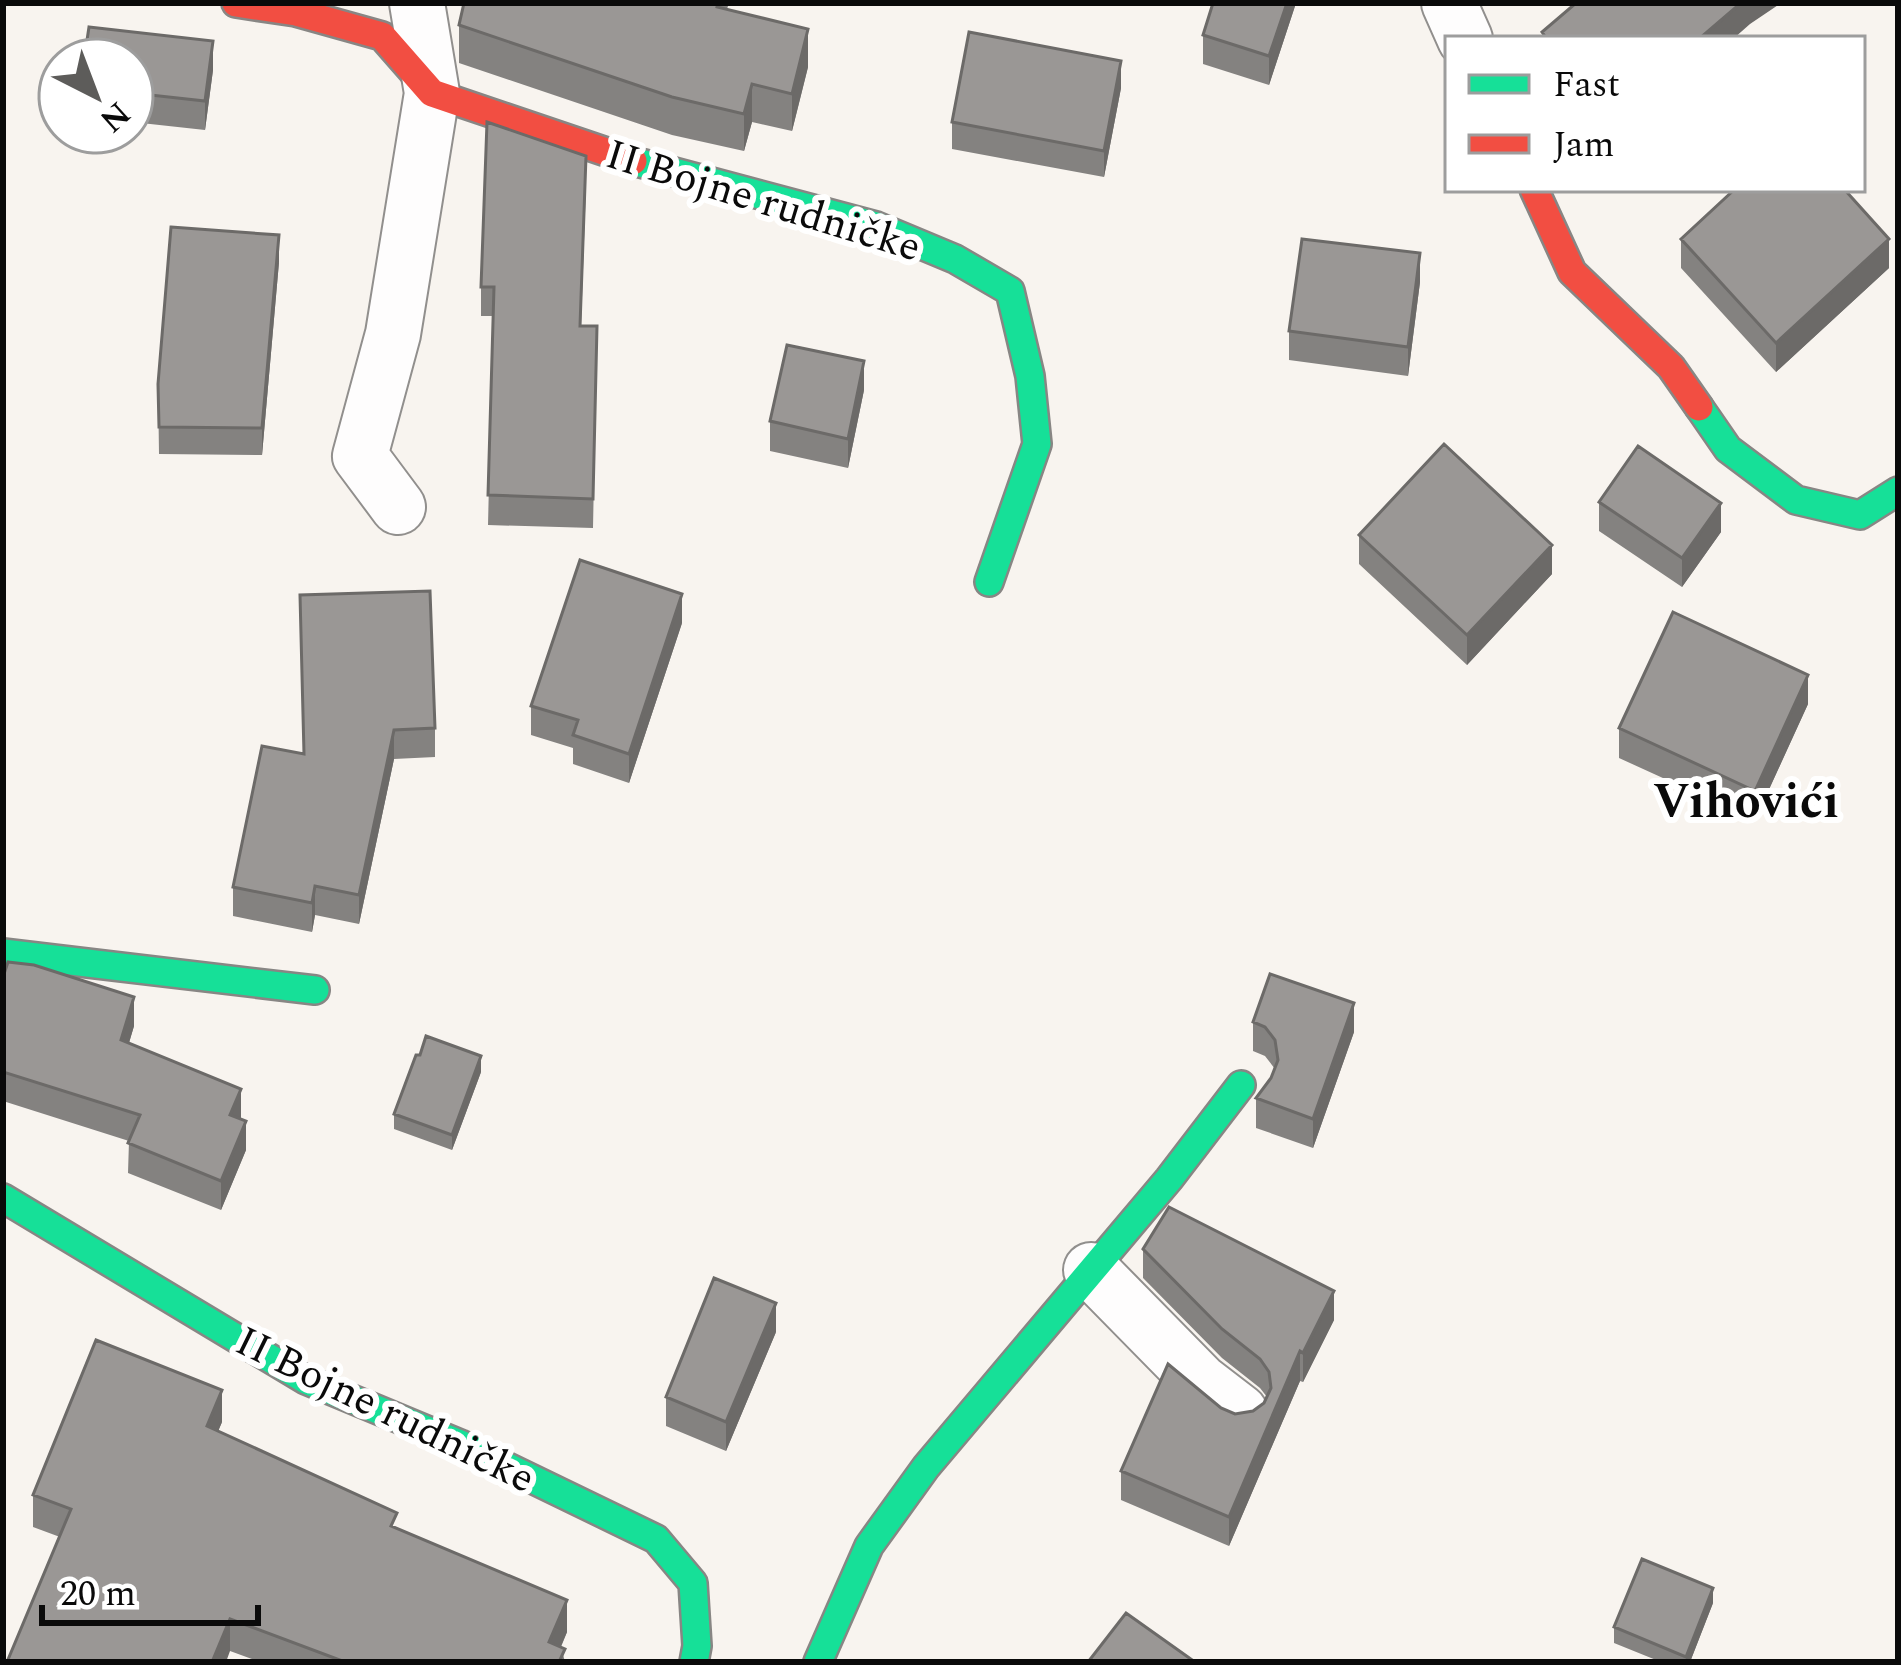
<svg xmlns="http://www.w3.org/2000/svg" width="1901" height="1665" viewBox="0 0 1901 1665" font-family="Spectral,serif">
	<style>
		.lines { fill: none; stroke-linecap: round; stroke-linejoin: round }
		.street-casing { stroke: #918f8d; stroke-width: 58 }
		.fast-casing { stroke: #888684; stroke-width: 32 }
		.jam-casing { stroke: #888684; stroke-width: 32 }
		.street { stroke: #fefdfd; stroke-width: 54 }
		.fast { stroke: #16e098; stroke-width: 27 }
		.jam { stroke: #f24e42; stroke-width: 27 }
		.wall { fill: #848280 }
		.shaded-wall { fill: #6c6a68 }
		.building { fill: #9a9795; stroke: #6c6a68; stroke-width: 3 }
		.labels { text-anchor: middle; stroke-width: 12; stroke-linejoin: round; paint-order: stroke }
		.street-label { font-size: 42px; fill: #0a0a0a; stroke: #fff }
		.quarter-label { font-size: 48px; font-weight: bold; fill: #0a0a0a; stroke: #fff }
	</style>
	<rect width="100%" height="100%" fill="#f8f4ef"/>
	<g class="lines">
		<g class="street-casing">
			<path id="street" d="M1449,3L1465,39
				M398,507L360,456L393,334L432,93L417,3
				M1091,1270L1201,1382L1240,1412"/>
		</g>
		<g class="fast-casing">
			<path id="fast" d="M633,161L876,226L955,259L1010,291L1030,376L1037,444L989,582
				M1699,407L1728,449L1796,500L1860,515L1898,491
				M3,953L315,990
				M3,1198L306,1380L460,1444L656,1539L693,1583L697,1646L694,1662
				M818,1662L869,1546L926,1467L1169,1179L1241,1085"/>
		</g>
		<g class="jam-casing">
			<path id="jam" d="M236,3L296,12L382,36L432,93L633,161
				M1534,189L1572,272L1671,367L1699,407"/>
		</g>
		<use href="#street" class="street"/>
		<use href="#fast" class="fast"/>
		<use href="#jam" class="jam"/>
	</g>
	<path class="wall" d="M464,3H729L727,9L808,67L792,131L752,122L744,151L672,135L459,63V25Z
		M1213,3H1296L1269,85L1203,64V35Z
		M132,60L213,70L205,130L132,122Z
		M1121,88L1104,177L952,149V122Z
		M586,185L581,326H597L593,528L488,525L493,316H481V287Z
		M1681,239L1889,268L1776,372L1681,268Z
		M279,262L262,455L159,454L158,384Z
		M1420,282L1408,376L1289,360V331Z
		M864,390L848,468L770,451V421Z
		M1599,502L1721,532L1682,587L1599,531Z
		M1359,535L1552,574L1467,665L1359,564Z
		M682,623L629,783L573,764V748L531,735V706Z
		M300,624L435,728V757L394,759L359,924L315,915L312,932L233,916V887L304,754Z
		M1808,704L1755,820L1619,758V728Z
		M3,977L134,1026L129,1043L240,1119L246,1150L221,1210L128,1173L129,1141L3,1101Z
		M1253,1022L1354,1032L1313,1148L1256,1128V1098L1271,1078L1275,1069L1265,1056L1253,1051Z
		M481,1072L452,1150L394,1129V1114Z
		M1143,1249L1334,1320L1303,1382L1300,1381L1229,1546L1121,1500V1471L1221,1408L1235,1414L1253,1411L1264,1403L1267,1397L1260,1388L1222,1358L1143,1278Z
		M776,1332L726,1451L666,1426V1397Z
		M222,1422L218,1431L397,1529L567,1632L561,1647L565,1662H260L230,1651L60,1537L33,1527V1495Z
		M1713,1603L1690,1662H1661L1614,1643V1627Z"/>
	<path class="shaded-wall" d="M1287,3H1296L1269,85V56Z
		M1741,3H1781L1750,24L1733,39H1699Z
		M808,29V67L792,131V94Z
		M213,41V70L205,130V101Z
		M1121,61V88L1104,177V151Z
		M752,84V122L744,151V114Z
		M279,235V262L262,455V428Z
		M1889,239V268L1776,372V343Z
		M1420,253V282L1408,376V347Z
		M864,361V390L848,468V439Z
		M1721,503V532L1682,587V558Z
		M1552,545V574L1467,665V635Z
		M682,594V623L629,783V754Z
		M1808,675V704L1755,820V791Z
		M394,730V759L359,924V895Z
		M315,886V915L312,932V903Z
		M134,997V1026L121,1069V1040Z
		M1354,1003V1032L1313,1148V1119Z
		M481,1056V1072L452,1150V1135Z
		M241,1089V1118L230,1144V1115Z
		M246,1121V1150L221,1210V1181Z
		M1334,1291V1320L1303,1382V1353Z
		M776,1303V1332L726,1451V1422Z
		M1300,1351V1381L1229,1546V1517Z
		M222,1390V1422L207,1458V1426Z
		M1713,1588V1603L1690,1662H1686V1657Z
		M567,1600V1632L554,1662L549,1642Z
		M230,1619V1651L226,1662H212Z"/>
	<path class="building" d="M464,3H718L717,7L808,29L792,94L752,84L744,114L672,97L459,25Z
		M1213,3H1287L1269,56L1203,35Z
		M1576,3H1741L1699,39H1547L1542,32Z
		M89,27L213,41L205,101L132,93V60H84Z
		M969,32L1121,61L1104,151L952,122Z
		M487,122L586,156L580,326H597L593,499L488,495L494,287H481Z
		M1735,189H1844L1889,239L1776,343L1681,239Z
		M171,227L279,235L262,428L159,427L158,384Z
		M1302,239L1420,253L1408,347L1289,331Z
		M787,345L864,361L848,439L770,421Z
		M1444,444L1552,545L1467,635L1359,535Z
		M1638,446L1721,503L1682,558L1599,502Z
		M580,560L682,594L629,754L573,735L578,720L531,706Z
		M430,591L435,728L394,730L359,895L315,886L312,903L233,887L262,746L304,754L300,595Z
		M1673,612L1808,675L1755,791L1619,728Z
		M8,962L34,965L134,997L121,1040L241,1089L230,1115L246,1121L221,1181L128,1143L140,1115L3,1072V977Z
		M1270,974L1354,1003L1313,1119L1256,1098L1271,1078L1278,1060L1275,1040L1265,1027L1253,1022Z
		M426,1036L481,1056L452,1135L394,1114L416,1055H420Z
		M1169,1207L1334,1291L1303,1353L1300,1351L1229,1517L1121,1471L1168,1364L1221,1408L1235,1414L1253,1411L1264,1403L1271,1388L1269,1372L1260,1359L1222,1329L1143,1249Z
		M714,1278L776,1303L726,1422L666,1397Z
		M96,1340L222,1390L207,1426L397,1513L391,1526L567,1600L549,1642L565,1649L559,1662H345L230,1619L212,1662H7L71,1509L33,1495Z
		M1642,1559L1713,1588L1686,1657L1614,1627Z
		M1126,1613L1195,1662H1088Z"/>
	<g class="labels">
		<g class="street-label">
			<text transform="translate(764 199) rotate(17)" y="15">II Bojne rudničke</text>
			<text transform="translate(386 1408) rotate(26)" y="15">II Bojne rudničke</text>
		</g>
		<g class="quarter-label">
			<text x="1746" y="817">Vihovići</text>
		</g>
	</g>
	<rect width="1901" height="1665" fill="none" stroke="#0a0a0a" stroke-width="12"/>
	<rect x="1445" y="36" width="420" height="156" fill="#ffffff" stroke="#9d9d9d" stroke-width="3"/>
	<rect x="1469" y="75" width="60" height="18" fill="#16e098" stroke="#9d9d9d" stroke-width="3"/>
	<text x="1553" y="96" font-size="36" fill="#0a0a0a">Fast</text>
	<rect x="1469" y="135" width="60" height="18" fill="#f24e42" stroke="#9d9d9d" stroke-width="3"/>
	<text x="1553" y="156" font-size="36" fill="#0a0a0a">Jam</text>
	<g transform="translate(96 96) rotate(138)"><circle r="57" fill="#ffffff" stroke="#9d9d9d" stroke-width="3"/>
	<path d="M0-9L21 45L0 30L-21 45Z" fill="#5d5c5a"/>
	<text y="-18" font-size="33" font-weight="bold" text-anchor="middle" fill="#0a0a0a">N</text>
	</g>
	<path d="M42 1605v18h216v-18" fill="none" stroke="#0a0a0a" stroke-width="6"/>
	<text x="60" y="1605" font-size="36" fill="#0a0a0a" stroke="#ffffff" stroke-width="9" paint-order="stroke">20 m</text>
</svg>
